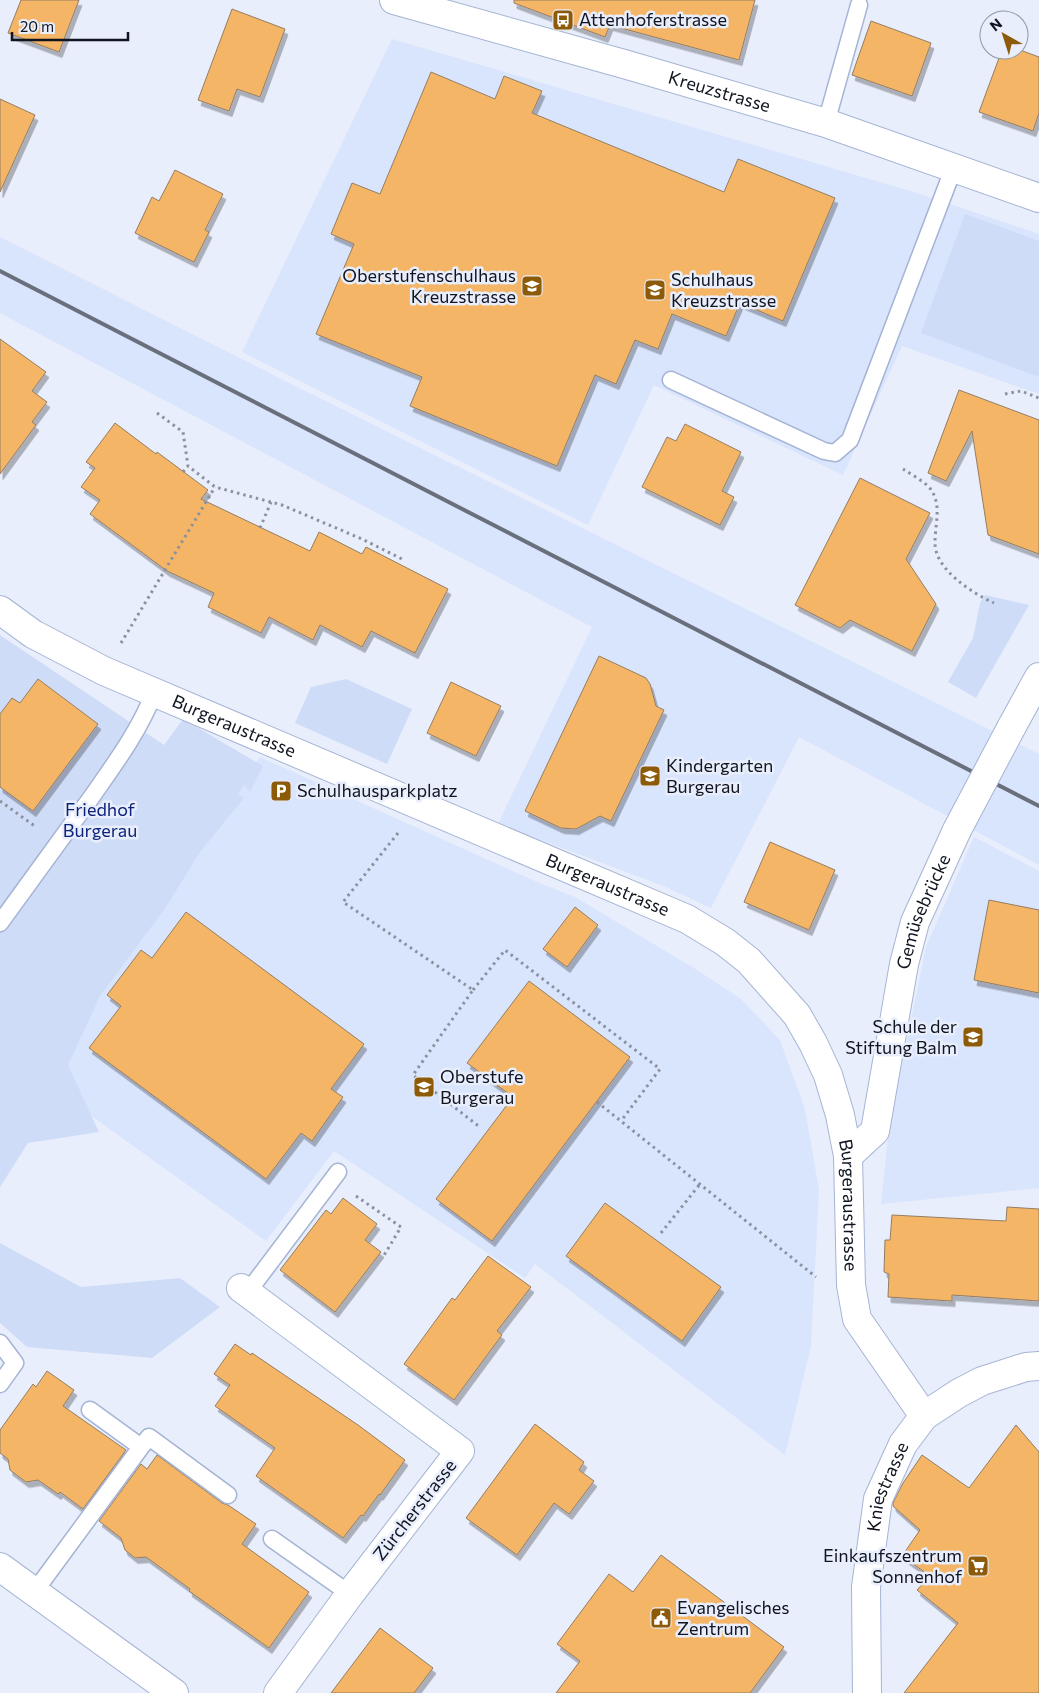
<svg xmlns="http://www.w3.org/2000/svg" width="1039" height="1693" viewBox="0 0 1039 1693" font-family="Commissioner,sans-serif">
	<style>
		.built { fill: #d9e4fd }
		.green { fill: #cfdcf8 }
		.building { fill: #f5b566; stroke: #947d62; filter: url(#shadow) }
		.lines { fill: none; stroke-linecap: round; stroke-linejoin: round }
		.service-casing { stroke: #a5b4d4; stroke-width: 19 }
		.minor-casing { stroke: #a5b4d4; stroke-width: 30 }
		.primary-casing { stroke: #a5b4d4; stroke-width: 30 }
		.path { stroke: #8c919e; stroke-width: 3; stroke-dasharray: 2.5 4; stroke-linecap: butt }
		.service { stroke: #fff; stroke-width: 16 }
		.minor { stroke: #fff; stroke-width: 28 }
		.primary { stroke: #fff; stroke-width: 28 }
		.rail { stroke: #696f7b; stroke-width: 4 }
		.minor-bridge-casing { stroke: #a5b4d4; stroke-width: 30; stroke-linecap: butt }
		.minor-bridge { stroke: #fff; stroke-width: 28 }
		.labels { text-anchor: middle; stroke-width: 5; stroke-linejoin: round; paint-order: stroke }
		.poi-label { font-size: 18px; fill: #0f141f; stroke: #e8eefc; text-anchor: start }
		.street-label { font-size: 18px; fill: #0f141f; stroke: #e8eefc }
		.park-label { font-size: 18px; fill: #0d227b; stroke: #e8eefc }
	</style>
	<defs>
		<filter id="shadow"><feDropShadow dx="3" dy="5.5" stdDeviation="0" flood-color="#0004"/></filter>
	</defs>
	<rect width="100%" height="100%" fill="#e8eefc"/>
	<path class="built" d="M392,39L917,193L1039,234V394L902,346L843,475L654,385L588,525L242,352Z
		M0,237L293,385L1039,754V865L799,737L711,908L666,887L498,824L592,627L0,313Z
		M260,757L537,882L575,897L697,970L741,999L780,1040L805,1109L819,1190L811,1346L785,1455L535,1264L525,1278L334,1151L266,1241L20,1065Z
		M974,837L1039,871V1188L881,1204L889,1127L926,947Z"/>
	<path class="green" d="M965,214L1039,241V377L921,333Z
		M985,595L1029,605L976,698L948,682L973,638L980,603Z
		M0,635L164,745L183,719L263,766L250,792L244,785L238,794L244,798L200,852L166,907L100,996L68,1065L99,1132L28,1143L0,1187Z
		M346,679L412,709L387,764L295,723L311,687Z
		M0,1243L81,1287L180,1278L220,1307L152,1358L27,1347L0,1323Z"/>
	<path class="building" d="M21,0H79L59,52L8,33Z
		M514,0H755L739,60L610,25L605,37L514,3Z
		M232,9L285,29L260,97L237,89L229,111L198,100Z
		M871,21L931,43L912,96L852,75Z
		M1002,50H1020L1039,57V113L1033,131L979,112Z
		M431,72L495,99L504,76L542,91L532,113L724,192L738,159L835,198L783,321L740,303L726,336L672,314L658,349L635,340L616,384L595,375L557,466L410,406L422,377L316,334L354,244L331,234L352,183L380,194Z
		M0,99L35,115L0,192Z
		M175,170L223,194L205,230L209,232L194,262L135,233L152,197L159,201Z
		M0,339L46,372L32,391L47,402L32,422L36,425L0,474Z
		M959,390L1039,420V554L988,535L972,431L946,481L928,473Z
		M115,423L156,454L157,452L208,490L201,499L310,551L319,532L362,554L366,547L448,589L415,653L371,631L362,647L320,625L313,640L269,617L261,633L208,607L214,593L167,571L90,514L100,500L81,487L95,468L86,462Z
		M685,424L741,452L722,491L734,497L720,525L642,487L667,437L676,441Z
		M860,478L930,513L906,559L936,604L912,651L850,620L840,628L795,605Z
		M599,656L646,678L650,684L656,706L664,710L611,821L600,816L576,829L561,828L525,811Z
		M38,679L98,724L33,811L0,787V714L12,698L20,703Z
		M451,682L501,706L476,756L427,733Z
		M770,842L835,870L809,930L744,902Z
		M989,900L1039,910V993L974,980Z
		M575,907L598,925L567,967L543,949Z
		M186,912L364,1044L331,1089L343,1097L312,1141L301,1133L266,1179L89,1048L121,1006L107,995L141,950L152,958Z
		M529,981L630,1057L492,1241L436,1199L513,1097L467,1063Z
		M343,1198L377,1224L365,1240L381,1252L335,1312L280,1270L326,1210L331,1214Z
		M605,1203L721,1287L682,1341L566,1256Z
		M1007,1207L1039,1209V1301L952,1295V1301L888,1297L889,1274L884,1272L885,1240H890L892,1215L1006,1221Z
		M488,1256L531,1287L497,1331L502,1335L454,1400L404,1364L452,1298L455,1300Z
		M235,1344L251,1355L252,1353L358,1425L405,1460L380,1495L379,1494L363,1516L361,1515L343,1538L256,1476L275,1448L215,1406L230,1385L214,1374Z
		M47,1371L74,1390L63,1406L126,1450L83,1509L60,1492L58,1494L38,1480L26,1482L10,1470L8,1459L0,1453V1430L33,1384L36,1387Z
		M535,1424L584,1462L579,1470L594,1481L569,1514L554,1503L517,1555L466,1518Z
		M1016,1425L1039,1452V1693H904L958,1623L917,1590L930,1576L902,1556L920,1530L893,1506V1503L903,1483L922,1455L969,1488Z
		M157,1455L222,1503L228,1505L256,1524L242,1544L309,1592L269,1648L189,1591L190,1589L146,1557L135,1558L125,1550L121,1538L99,1521L141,1464L147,1469Z
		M661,1555L784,1647L750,1693H556L580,1661L557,1644L609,1574L633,1592Z
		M380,1628L433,1668L414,1693H331Z"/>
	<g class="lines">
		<g class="service-casing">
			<path id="service" d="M826,123L859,5
				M671,380L824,451L835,453L850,440L954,167
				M0,923C31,881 62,838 93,795C116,762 139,731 154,693
				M247,1293L338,1172
				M0,1343L15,1363L0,1384
				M141,1447L149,1437L228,1495
				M272,1539L350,1594
				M35,1591L141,1447L90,1410"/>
		</g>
		<g class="minor-casing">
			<g id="minor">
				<path id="s1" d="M394,0L624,64L826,123L1039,198"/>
				<path id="s2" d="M0,610L33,634L104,671L687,919L725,942L749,961L797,1015L813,1043L828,1075L840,1115L848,1156L851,1285L857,1319L924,1416"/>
				<path d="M1011,728L1039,677"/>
				<path id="s3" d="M848,1156L875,1131L904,964L915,922L957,830"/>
				<path d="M241,1288L460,1451L350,1594L278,1693"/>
				<path id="s4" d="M867,1693L866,1587L878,1499L903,1444L924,1416L959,1393L982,1381L1026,1367L1039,1366"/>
			</g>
		</g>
		<g class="primary-casing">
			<path id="primary" d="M0,1567L174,1693"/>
		</g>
		<path class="path" d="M1005,394L1021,391L1039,398
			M157,413L183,432L188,466L215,487L282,505L362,539L404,560
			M903,469C911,474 921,480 928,486C943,502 935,523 935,542C934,569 972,593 994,603
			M183,472L188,466
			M260,528L271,502
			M121,643L215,487
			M0,801L36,827
			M398,833L343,902L473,990L413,1075L481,1128
			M473,990L505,950L660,1069L621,1121
			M597,1102L816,1277
			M356,1196L401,1227L383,1257
			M661,1233L700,1184"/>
		<use href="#service" class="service"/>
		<use href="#minor" class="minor"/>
		<use href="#primary" class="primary"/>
		<path class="rail" d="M0,271L1039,806"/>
		<g class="minor-bridge-casing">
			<path id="minor-bridge" d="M957,830L1011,728"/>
		</g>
		<use href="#minor-bridge" class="minor-bridge"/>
	</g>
	<defs>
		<g id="bus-square" transform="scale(1.125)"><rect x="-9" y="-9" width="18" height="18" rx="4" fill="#8d5a08" stroke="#e8eefc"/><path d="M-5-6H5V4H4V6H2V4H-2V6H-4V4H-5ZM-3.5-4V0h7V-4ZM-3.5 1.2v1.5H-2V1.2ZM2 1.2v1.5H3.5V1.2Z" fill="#fff"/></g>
		<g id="school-square" transform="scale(1.125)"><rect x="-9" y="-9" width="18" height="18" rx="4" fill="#8d5a08" stroke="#e8eefc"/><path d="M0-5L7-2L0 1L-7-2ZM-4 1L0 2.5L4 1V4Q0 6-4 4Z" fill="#fff"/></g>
		<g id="parking-square" transform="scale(1.125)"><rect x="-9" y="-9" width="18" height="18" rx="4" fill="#8d5a08" stroke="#e8eefc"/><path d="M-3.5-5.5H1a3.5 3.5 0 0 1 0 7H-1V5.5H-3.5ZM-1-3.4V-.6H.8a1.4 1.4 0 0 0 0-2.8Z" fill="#fff"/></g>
		<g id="supermarket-square" transform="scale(1.125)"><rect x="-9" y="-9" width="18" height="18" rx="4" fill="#8d5a08" stroke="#e8eefc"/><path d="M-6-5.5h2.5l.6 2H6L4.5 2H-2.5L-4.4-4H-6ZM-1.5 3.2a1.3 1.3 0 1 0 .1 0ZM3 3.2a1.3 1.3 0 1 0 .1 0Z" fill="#fff"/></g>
		<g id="civic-square" transform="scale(1.125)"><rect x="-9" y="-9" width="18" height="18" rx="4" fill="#8d5a08" stroke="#e8eefc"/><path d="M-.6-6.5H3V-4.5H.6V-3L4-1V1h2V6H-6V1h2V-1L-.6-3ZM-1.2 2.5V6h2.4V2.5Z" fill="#fff"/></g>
	</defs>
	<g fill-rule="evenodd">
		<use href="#bus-square" x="563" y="20"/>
		<use href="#school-square" x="532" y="286"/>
		<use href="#school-square" x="655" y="290"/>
		<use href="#school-square" x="650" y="776"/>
		<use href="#parking-square" x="281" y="791"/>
		<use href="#school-square" x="973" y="1037"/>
		<use href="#school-square" x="424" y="1087"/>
		<use href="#supermarket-square" x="978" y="1566"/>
		<use href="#civic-square" x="661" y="1618"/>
	</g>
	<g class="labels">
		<g class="poi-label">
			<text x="579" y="26">Attenhoferstrasse</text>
			<text x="516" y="282" text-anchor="end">Oberstufenschulhaus<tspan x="516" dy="21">Kreuzstrasse</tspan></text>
			<text x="671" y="286">Schulhaus<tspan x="671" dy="21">Kreuzstrasse</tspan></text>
			<text x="666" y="772">Kindergarten<tspan x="666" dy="21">Burgerau</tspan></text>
			<text x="297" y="797">Schulhausparkplatz</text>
			<text x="957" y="1033" text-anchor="end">Schule der<tspan x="957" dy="21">Stiftung Balm</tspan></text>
			<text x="440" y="1083">Oberstufe<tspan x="440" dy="21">Burgerau</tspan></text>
			<text x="962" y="1562" text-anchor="end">Einkaufszentrum<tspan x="962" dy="21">Sonnenhof</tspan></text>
			<text x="677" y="1614">Evangelisches<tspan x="677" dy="21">Zentrum</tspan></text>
		</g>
		<g class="street-label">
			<text dy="6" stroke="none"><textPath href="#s1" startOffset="338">Kreuzstrasse</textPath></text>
			<text dy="6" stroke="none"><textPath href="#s2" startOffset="262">Burgeraustrasse</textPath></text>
			<text dy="6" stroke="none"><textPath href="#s2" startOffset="668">Burgeraustrasse</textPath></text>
			<text dy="6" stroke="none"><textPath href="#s3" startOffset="262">Gemüsebrücke</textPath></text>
			<text dy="6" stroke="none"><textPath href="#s2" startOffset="1102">Burgeraustrasse</textPath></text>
			<text dy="6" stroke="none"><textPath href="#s4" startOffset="209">Kniestrasse</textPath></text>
			<text transform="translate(415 1510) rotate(-52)" y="6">Zürcherstrasse</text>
		</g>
		<g class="park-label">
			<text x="100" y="816">Friedhof<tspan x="100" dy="21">Burgerau</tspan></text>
		</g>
	</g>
	<g transform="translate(1004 35) rotate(321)"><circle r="24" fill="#e8eefc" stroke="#9197a4"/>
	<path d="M0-4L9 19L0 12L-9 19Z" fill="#8d5a08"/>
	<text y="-8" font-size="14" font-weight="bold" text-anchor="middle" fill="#0f141f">N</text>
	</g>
	<path d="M12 32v8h116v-8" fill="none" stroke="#0f141f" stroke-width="2.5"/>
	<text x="20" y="32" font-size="15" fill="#0f141f" stroke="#e8eefc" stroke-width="4" paint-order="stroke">20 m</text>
</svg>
